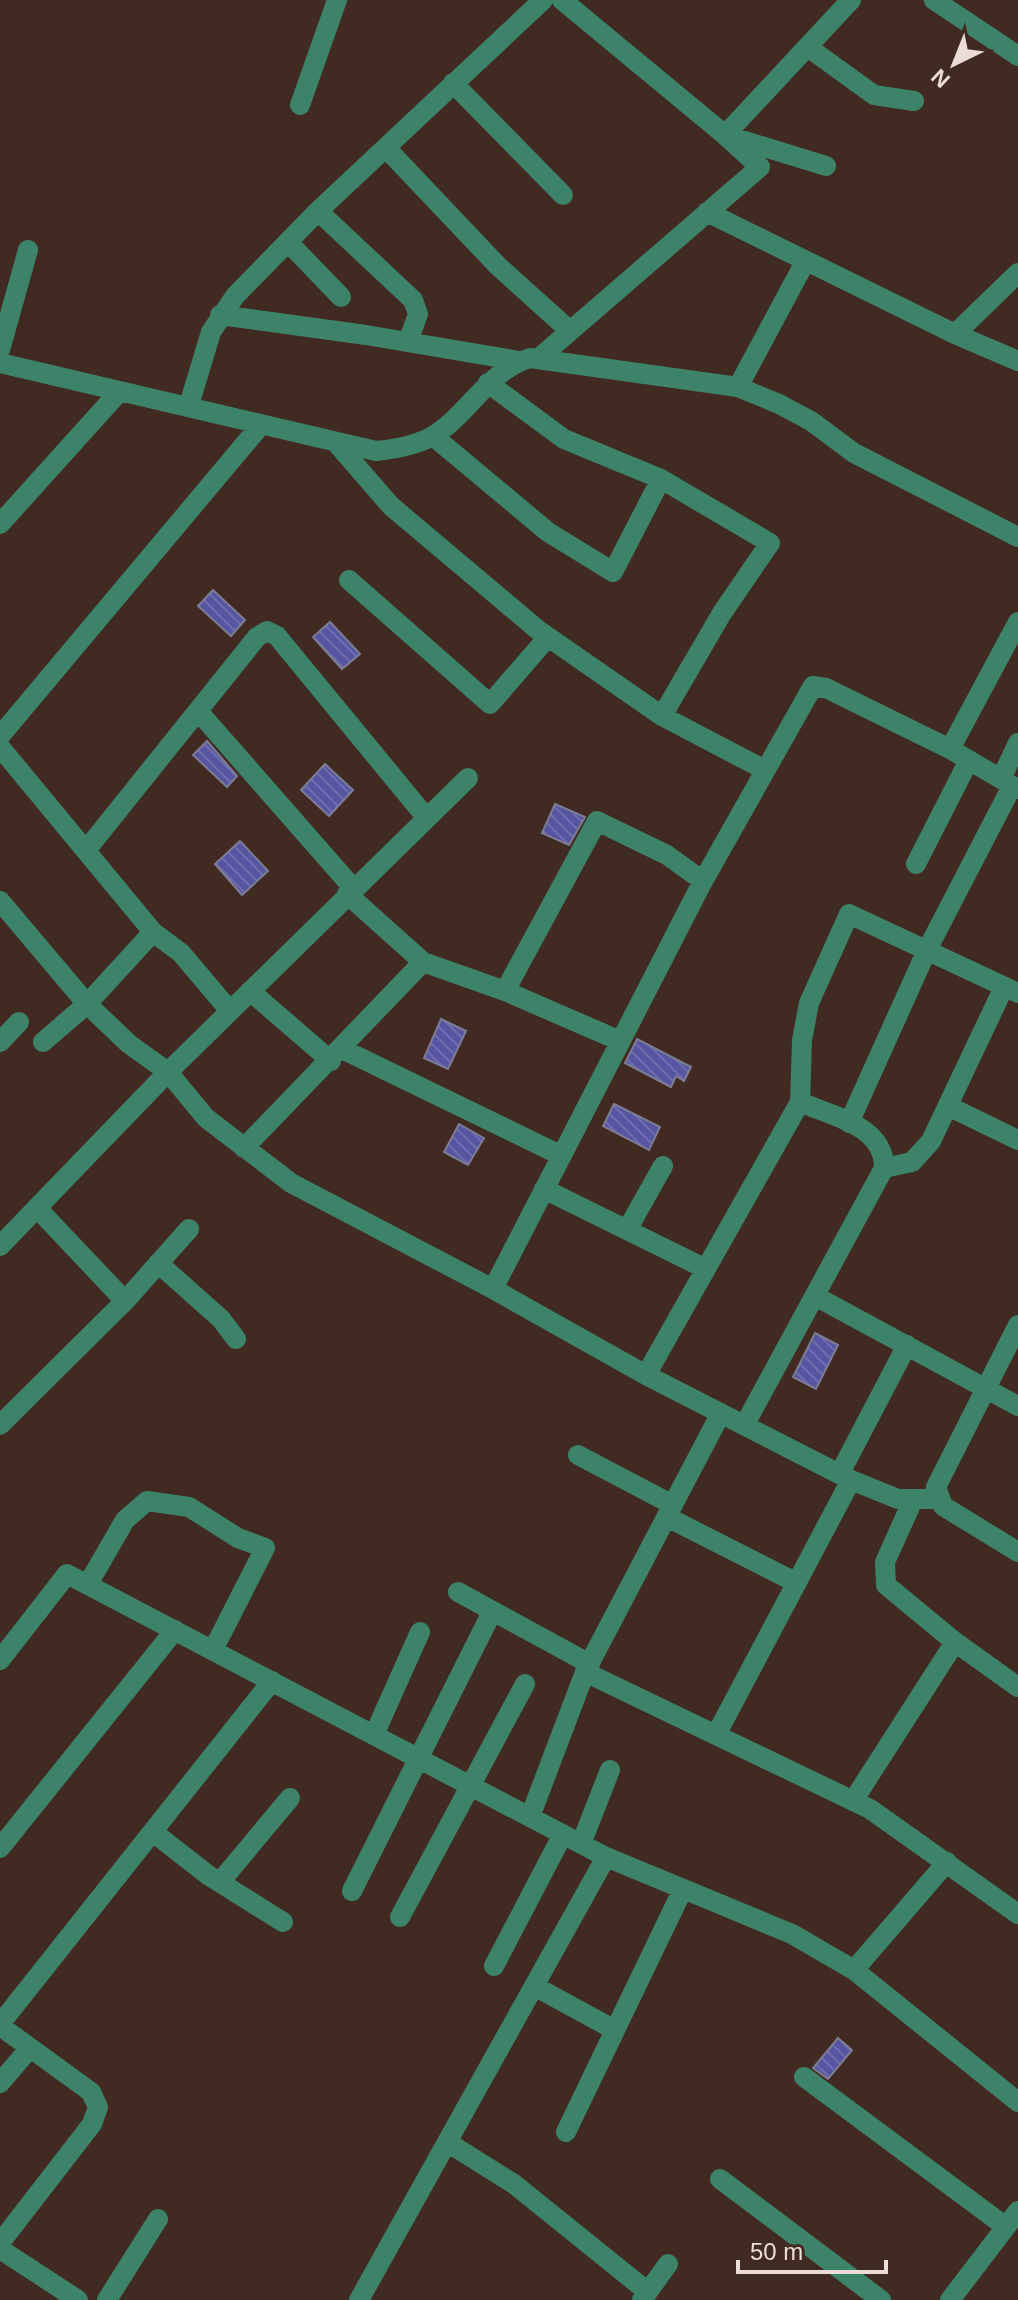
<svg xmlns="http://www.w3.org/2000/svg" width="1018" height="2300" viewBox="0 0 1018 2300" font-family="Helvetica,sans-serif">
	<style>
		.building { fill: url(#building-back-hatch); stroke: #7c7d95; stroke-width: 2 }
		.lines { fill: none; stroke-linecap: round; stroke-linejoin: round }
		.minor { stroke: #3d836a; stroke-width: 20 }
	</style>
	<defs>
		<pattern id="building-back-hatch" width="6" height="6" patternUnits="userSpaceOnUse" patternTransform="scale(2)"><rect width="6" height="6" fill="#5754a2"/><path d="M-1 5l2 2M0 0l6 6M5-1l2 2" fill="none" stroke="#6f6cae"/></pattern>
	</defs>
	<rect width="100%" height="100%" fill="#402a22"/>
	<path class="building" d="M213,590L245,620L231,636L198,606Z
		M330,622L360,654L342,669L313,637Z
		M207,741L237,776L227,787L193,755Z
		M325,764L353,790L329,816L301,790Z
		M555,804L585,817L569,845L542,833Z
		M240,841L268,871L242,895L215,864Z
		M441,1019L466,1031L448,1069L424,1058Z
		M637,1039L691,1067L684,1081L676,1076L671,1087L625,1063Z
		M614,1104L660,1127L649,1150L603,1126Z
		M459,1124L484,1138L468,1165L444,1152Z
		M815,1333L838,1345L816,1389L793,1377Z
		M838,2038L852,2050L828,2079L813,2068Z"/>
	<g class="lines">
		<path class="minor" d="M562,0L725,135L851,0
			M934,0L1018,56
			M809,48L874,95L914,101
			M453,83L563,195
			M300,105L337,0
			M732,137L826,166
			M386,148L497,265L569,330
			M318,211L413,300L418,314L408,342
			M707,212L955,334L1018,361
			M288,242L341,297
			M220,315L366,335L519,361
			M955,334L1018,273
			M0,350L28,250
			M539,358L760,167L725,135
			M0,363L376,451C395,449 414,446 431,437C467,417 487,371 530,358L738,387L779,404L811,421L854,453L1018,537
			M488,383L564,439L661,479L770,543L722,613L662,716
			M738,387L805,262
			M189,405L211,332L235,296L318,211L543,0
			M433,436L548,532L613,572L661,479
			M338,445L391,506L538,630L662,716L765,770
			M0,524L119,392
			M349,580L490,704L548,637
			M198,711L353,888
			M0,736L260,426
			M0,747L153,932L87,1004L43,1042
			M950,749L1018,622
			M1001,779L1018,743
			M87,849L257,637L267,631L277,636L425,816
			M916,864L969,760
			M347,894L423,962L505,991L618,1040
			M0,901L87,1004L129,1044L168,1072L206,1118L291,1183L493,1289L646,1375L851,1480L898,1499H938
			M153,932L181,953L230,1011
			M250,991L331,1061
			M505,991L597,821L667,855L703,881
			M0,1042L19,1022
			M342,1049L560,1155
			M800,1102L802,1040L809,1003L849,914L1018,993
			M948,1106L1018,1140
			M849,1123L927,950L1012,786
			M244,1148L423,962
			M884,1168L912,1162L931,1141L1004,987
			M544,1189L704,1268
			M37,1208L125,1301
			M627,1230L663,1166
			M0,1246L168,1072L468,778
			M158,1263L221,1319L236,1339
			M493,1289L703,881L813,686L826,688L950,749L1018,789
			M815,1296L1018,1406
			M1018,1325L936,1487L943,1506L1018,1552
			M646,1375L800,1102C832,1116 885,1126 884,1168L745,1424
			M0,1425L125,1301L189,1229
			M578,1455L673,1505
			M840,1473L907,1345
			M913,1500L885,1562L886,1585L955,1642L1018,1687
			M667,1517L797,1583
			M88,1584L125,1520L147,1501L189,1507L238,1538L265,1548L213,1650
			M458,1592L590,1664
			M0,1660L67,1574L606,1857L792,1934L854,1970L1018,2102
			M585,1672L870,1809L1018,1914
			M374,1735L420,1632
			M716,1735L851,1480
			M853,1801L955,1642
			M530,1817L585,1672L721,1413
			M153,1832L208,1875L283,1922
			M581,1844L610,1770
			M0,1848L175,1630
			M220,1882L290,1798
			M352,1891L492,1612
			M400,1917L525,1684
			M494,1966L563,1834
			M854,1970L947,1862
			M534,1986L615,2030
			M0,2024L272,1681
			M0,2026L91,2092L98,2107L92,2124L0,2243
			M804,2077L1006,2227
			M0,2083L29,2049
			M566,2132L683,1889
			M447,2142L514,2184L648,2292
			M720,2179L881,2300
			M0,2249L78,2300
			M107,2300L158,2219
			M359,2300L606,1857
			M642,2300L668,2264
			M950,2300L1018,2211"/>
	</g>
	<g transform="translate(954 64) rotate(223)" stroke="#402a22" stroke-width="6" paint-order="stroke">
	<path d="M0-6L14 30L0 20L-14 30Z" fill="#ebdcd7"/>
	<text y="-12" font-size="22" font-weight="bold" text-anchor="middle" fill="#ebdcd7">N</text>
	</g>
	<path d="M738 2260v12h148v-12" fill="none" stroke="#ebdcd7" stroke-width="4"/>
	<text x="750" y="2260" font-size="24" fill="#ebdcd7" stroke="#402a22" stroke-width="6" paint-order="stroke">50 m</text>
</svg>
